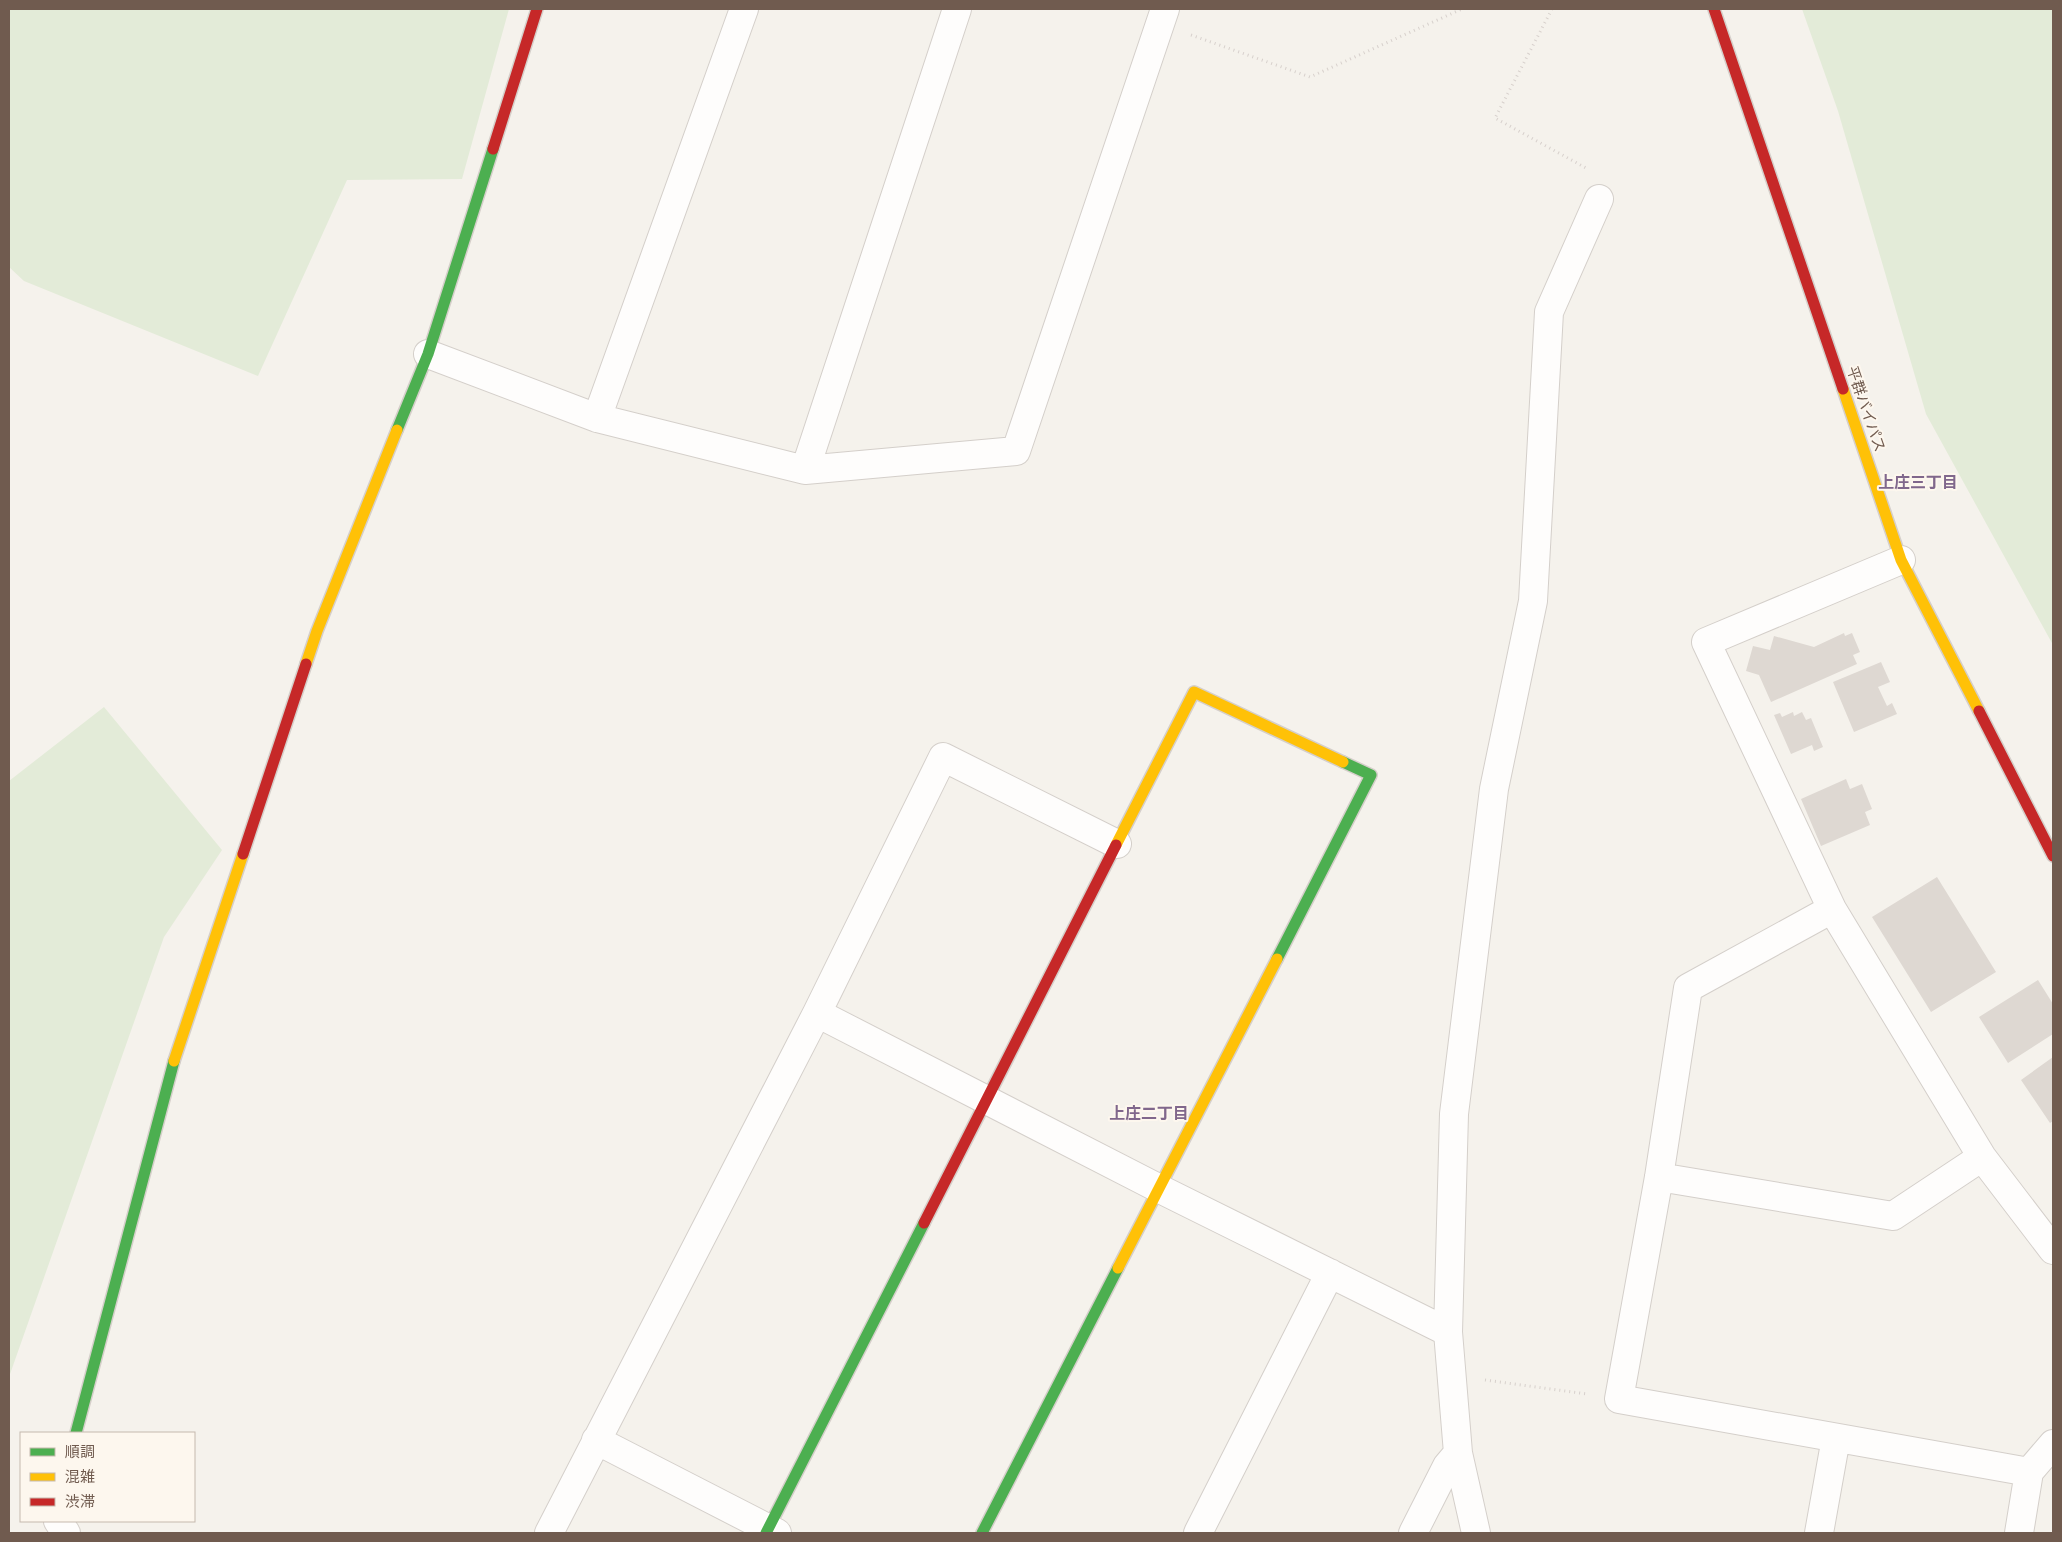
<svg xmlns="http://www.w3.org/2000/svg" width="2062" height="1542" viewBox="0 0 2062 1542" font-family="Jost,'Noto Sans JP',sans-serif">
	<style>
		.green { fill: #e3ebd8 }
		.building { fill: #ded8d2 }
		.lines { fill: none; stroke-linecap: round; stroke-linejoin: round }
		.street-casing { stroke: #d4cfca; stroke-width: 30 }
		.fast-casing { stroke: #d5cfca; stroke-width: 14 }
		.slow-casing { stroke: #d5cfca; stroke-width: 14 }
		.jam-casing { stroke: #d5cfca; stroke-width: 14 }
		.path { stroke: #d7d0cc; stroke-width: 3; stroke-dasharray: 1 4; stroke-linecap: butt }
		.street { stroke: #fefdfc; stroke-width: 28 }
		.fast { stroke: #4caf50; stroke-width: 11 }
		.slow { stroke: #ffc107; stroke-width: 11 }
		.jam { stroke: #c62828; stroke-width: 11 }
		.labels { text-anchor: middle; stroke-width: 4; stroke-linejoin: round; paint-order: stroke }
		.street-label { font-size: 15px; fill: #705b4f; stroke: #fdf7ee }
		.neighbourhood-label { font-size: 16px; font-weight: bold; fill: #80678c; stroke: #fdf7ee }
	</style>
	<rect width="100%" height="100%" fill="#f5f2ec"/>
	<path class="green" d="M9,9H509L462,179L347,180L258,376L24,281L9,267Z
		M1802,9H2053V645L1926,414L1838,111Z
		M104,707L222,850L164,937L9,1377V781Z"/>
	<path class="building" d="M1844,633L1845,636L1852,633L1860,652L1853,655L1857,664L1771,702L1759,675L1746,671L1753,646L1770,650L1774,636L1814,647Z
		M1881,662L1890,682L1878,687L1887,706L1892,703L1897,714L1854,732L1833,682Z
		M1793,712L1794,716L1802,712L1806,720L1811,718L1823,747L1814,751L1812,745L1791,754L1774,715L1780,713L1782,717Z
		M1846,779L1850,789L1862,784L1872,809L1865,812L1870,825L1821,846L1801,799Z
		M1937,877L1996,972L1931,1012L1872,917Z
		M2038,980L2053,1004V1034L2008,1063L1979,1017Z
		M2053,1057V1121L2050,1123L2021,1080Z"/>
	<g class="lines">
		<g class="street-casing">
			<path id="street" d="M428,354L597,418L805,470L1016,451L1165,9
				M597,418L744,9
				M805,470L957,9
				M1901,560L1706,642L1832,909L1982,1157L2053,1250
				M1832,909L1688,988L1659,1177L1619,1399L2029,1472
				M817,1013L1160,1189L1448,1332
				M1659,1177L1893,1216L1982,1157
				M596,1440L777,1533
				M58,1521L66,1533
				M549,1533L817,1013L943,757L1117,844
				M1198,1533L1330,1273
				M1413,1533L1447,1466L1458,1453
				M1476,1533L1458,1453L1448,1332L1454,1114L1494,789L1533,601L1549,312L1599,199
				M1819,1533L1836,1438
				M2019,1533L2029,1472L2053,1444"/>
		</g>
		<g class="fast-casing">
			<path id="fast" d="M397,430L428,354L493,149
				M1277,959L1371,775L1343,762
				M76,1433L174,1061
				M766,1533L924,1223
				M982,1533L1118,1268"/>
		</g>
		<g class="slow-casing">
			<path id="slow" d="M1843,389L1901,560L1979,711
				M306,664L317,631L397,430
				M1116,845L1194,692L1343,762
				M174,1061L243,854
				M1118,1268L1277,959"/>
		</g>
		<g class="jam-casing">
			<path id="jam" d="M1714,9L1843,389
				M493,149L537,9
				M1979,711L2053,856
				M243,854L306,664
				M924,1223L1116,845"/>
		</g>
		<path class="path" d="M1552,9L1495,118L1586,168
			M1191,35L1310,77L1462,9
			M1485,1380L1587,1394"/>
		<use href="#street" class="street"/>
		<use href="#fast" class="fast"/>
		<use href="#slow" class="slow"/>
		<use href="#jam" class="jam"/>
	</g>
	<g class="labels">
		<g class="street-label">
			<text transform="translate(1866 409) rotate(71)" y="5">平群バイパス</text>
		</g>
		<g class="neighbourhood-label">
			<text x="1918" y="488">上庄三丁目</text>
			<text x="1149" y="1119">上庄二丁目</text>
		</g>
	</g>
	<rect width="2062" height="1542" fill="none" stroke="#705b4f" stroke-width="20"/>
	<rect x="20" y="1432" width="175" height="90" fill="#fdf7ee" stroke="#c5b9ae"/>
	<rect x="30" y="1448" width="25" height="8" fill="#4caf50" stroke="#c5b9ae"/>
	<text x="65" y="1457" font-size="15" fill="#705b4f">順調</text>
	<rect x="30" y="1473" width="25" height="8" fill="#ffc107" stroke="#c5b9ae"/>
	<text x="65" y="1482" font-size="15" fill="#705b4f">混雑</text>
	<rect x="30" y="1498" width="25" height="8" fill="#c62828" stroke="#c5b9ae"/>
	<text x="65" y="1507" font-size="15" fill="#705b4f">渋滞</text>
</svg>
